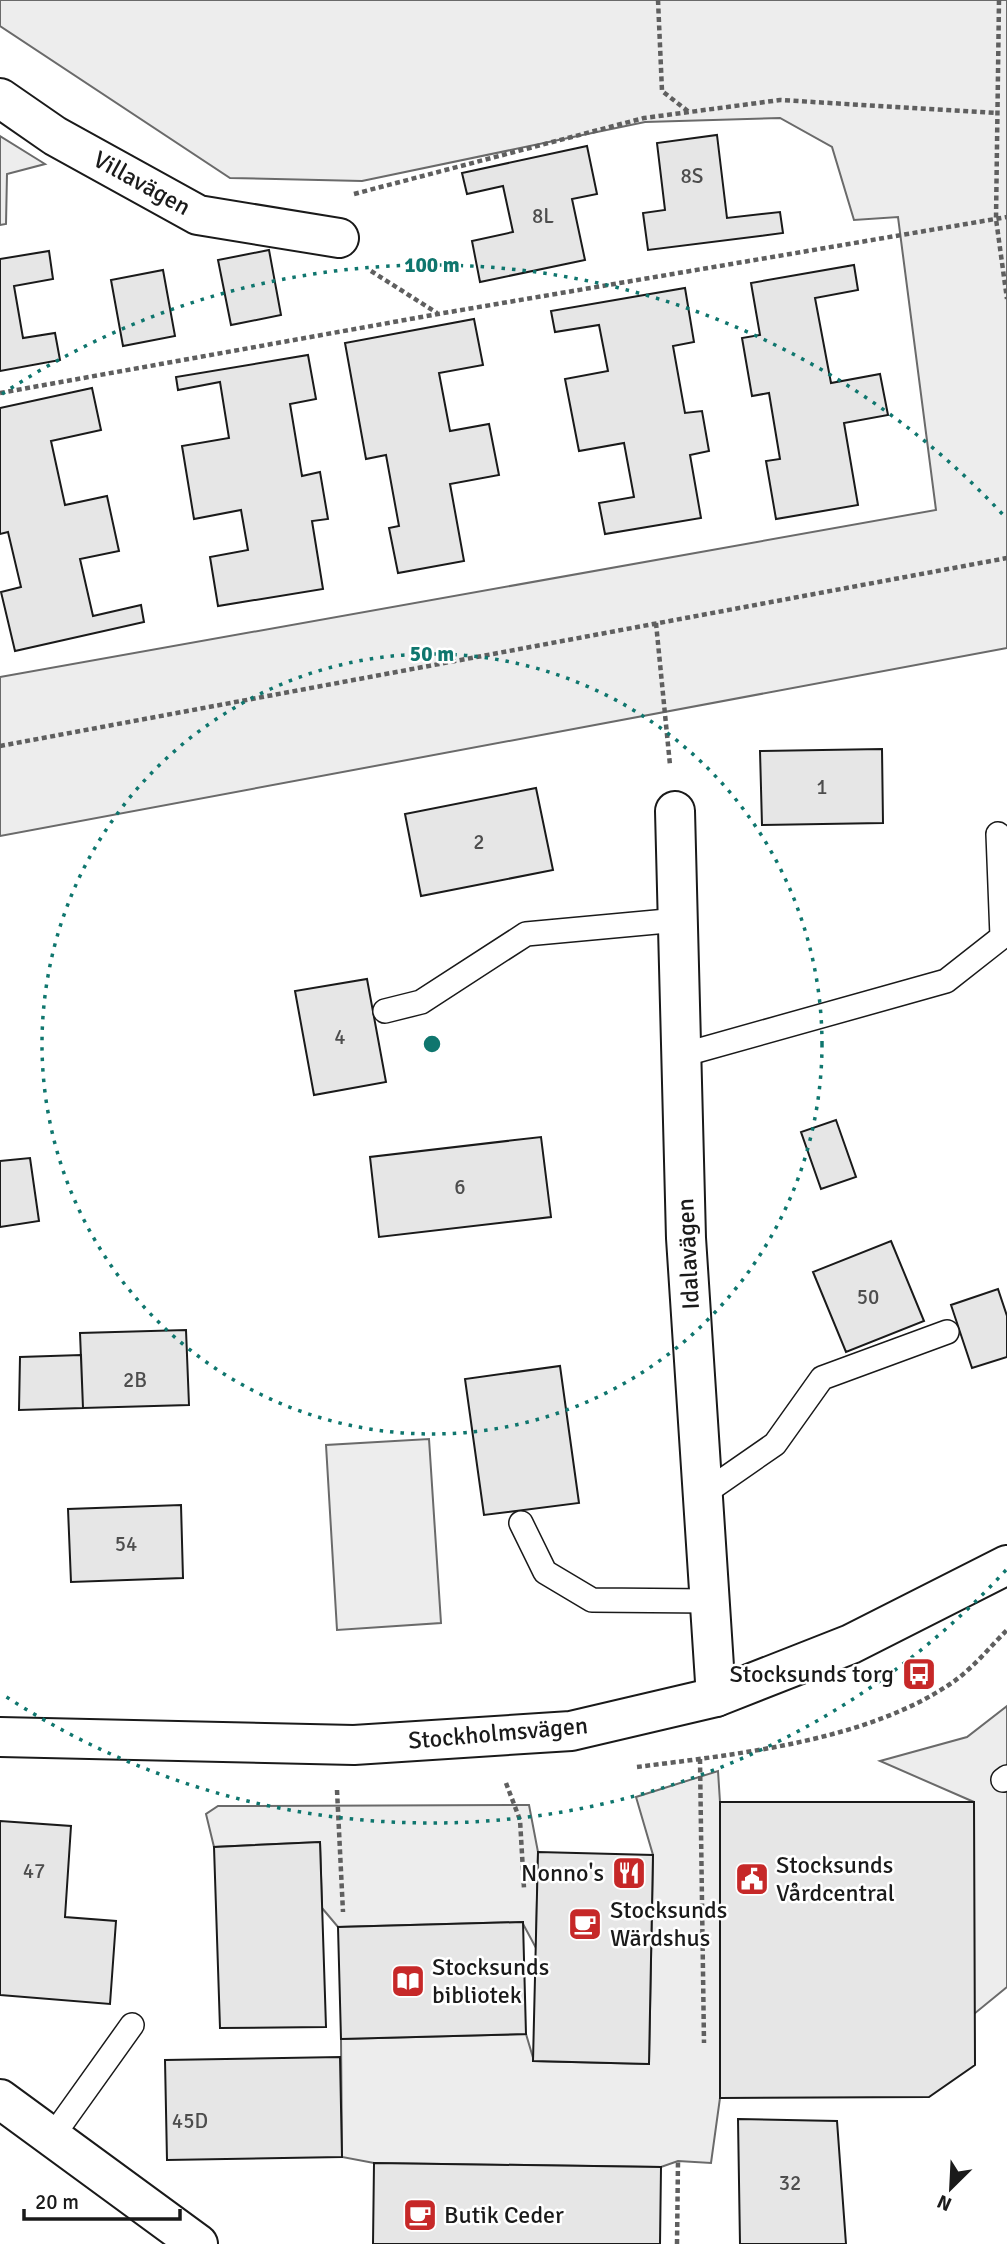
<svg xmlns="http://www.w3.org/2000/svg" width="1007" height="2244" viewBox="0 0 1007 2244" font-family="Signika,sans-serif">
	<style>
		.built { fill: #ededed; stroke: #6a6a6a; stroke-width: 2 }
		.building { fill: #e6e6e6; stroke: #1a1a1a; stroke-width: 2 }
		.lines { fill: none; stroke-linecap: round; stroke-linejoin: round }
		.lane-casing { stroke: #1a1a1a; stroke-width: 26 }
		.street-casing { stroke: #1a1a1a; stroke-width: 42 }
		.secondary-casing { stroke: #1a1a1a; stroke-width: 42 }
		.path { stroke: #5f5f5f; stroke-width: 4.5; stroke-dasharray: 5 3.5; stroke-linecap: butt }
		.lane { stroke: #fff; stroke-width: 23 }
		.street { stroke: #fff; stroke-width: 38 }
		.secondary { stroke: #fff; stroke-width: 38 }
		.ring { fill: none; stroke: #0f766e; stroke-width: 3.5; stroke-dasharray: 3.5 7 }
		.labels { text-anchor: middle; stroke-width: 5; stroke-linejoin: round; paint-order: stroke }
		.number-label { font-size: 21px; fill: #4d4d4d }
		.street-label { font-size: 24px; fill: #1a1a1a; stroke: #fff }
		.poi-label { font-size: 24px; fill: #1a1a1a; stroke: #fff; text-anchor: start }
		.centre { fill: #0f766e; stroke: #fff; stroke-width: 3.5 }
		.ring-label { font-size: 21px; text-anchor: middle; font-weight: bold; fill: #0f766e; stroke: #fff; stroke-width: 5; stroke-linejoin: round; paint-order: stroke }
	</style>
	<rect width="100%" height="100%" fill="#fff"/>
	<path class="built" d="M0,0H1007V648L0,836V677L936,510L898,217L854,220L832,147L780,118L645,122L362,181L230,178L0,26Z
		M0,136L45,164L7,174L6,224L0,225Z
		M429,1439L441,1623L337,1630L326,1445Z
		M1007,1706V1987L974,2014V1802L880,1761L967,1737Z
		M718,1771L720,1802V2098L711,2163L678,2161L661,2167L374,2163L342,2157L341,2039L526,2034L534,2061L649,2064L653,1855L636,1797Z
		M529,1805L538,1852L536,1948L522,1922L338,1927L322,1908L320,1842L214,1847L206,1814L218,1806Z"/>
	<path class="building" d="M717,135L727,218L780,212L783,233L648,250L643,213L665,210L657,143Z
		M587,146L597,194L572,199L585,260L480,282L472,241L513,232L503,186L467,194L462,173Z
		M269,250L281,315L231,325L218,260Z
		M49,251L53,279L14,286L23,338L55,333L60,360L0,371V259Z
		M854,265L858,290L815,298L831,383L880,374L888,415L844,423L858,505L776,519L766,461L780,459L769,393L752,396L742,338L760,335L751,283Z
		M163,270L175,336L123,346L111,280Z
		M685,288L694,342L673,346L685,413L702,411L709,451L690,455L701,518L605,534L599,503L634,497L624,443L579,451L565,379L608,371L599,325L555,332L551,311Z
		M474,319L483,365L439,373L450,431L489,424L499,475L450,484L464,561L398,573L389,528L399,526L386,455L366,459L345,343Z
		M308,355L316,399L290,404L302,476L320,472L328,519L312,521L323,589L218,606L210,557L248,550L241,510L194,519L182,446L229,438L220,382L178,390L176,377Z
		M92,388L101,430L51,441L65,505L107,496L119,551L80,559L93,616L141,605L144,622L15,651L1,592L21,587L8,532L0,534V408Z
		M882,749L883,823L762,825L760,751Z
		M536,788L553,870L421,896L405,814Z
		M367,979L386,1082L314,1095L295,991Z
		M836,1120L856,1177L821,1189L801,1132Z
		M541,1137L551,1217L379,1237L370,1157Z
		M30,1158L39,1221L0,1227V1161Z
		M891,1241L924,1321L846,1352L813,1272Z
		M998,1289L1007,1316V1357L972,1368L951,1305Z
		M186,1330L189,1405L83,1408L80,1333Z
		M81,1355L83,1408L19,1410L20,1357Z
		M560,1366L579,1503L484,1515L465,1379Z
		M181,1505L183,1578L71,1582L68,1509Z
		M720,1802H974L975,2065L929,2097L720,2098Z
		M0,1821L71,1826L65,1917L116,1921L110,2004L0,1995Z
		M320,1842L326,2027L220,2028L214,1847Z
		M538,1852L653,1855L649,2064L533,2061Z
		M523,1922L526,2034L341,2039L338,1927Z
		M340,2057L342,2157L167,2160L165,2060Z
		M738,2119L837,2121L846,2244H740Z
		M374,2163L661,2167L660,2244H373Z"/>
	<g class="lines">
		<g class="lane-casing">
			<path id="lane" d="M385,1011L421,1002L526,934L678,920
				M682,1055L946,981L1002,937L998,834
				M703,1494L775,1444L822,1378L947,1332
				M521,1523L545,1572L592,1600L710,1601
				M1003,1780L1007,1777
				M52,2137L132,2025"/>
		</g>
		<g class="street-casing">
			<path id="street" d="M0,98L55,136L198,215L339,238
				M675,811L686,1238L716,1697
				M0,2099L198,2244"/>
		</g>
		<g class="secondary-casing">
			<path id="secondary" d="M0,1737L354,1745L571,1731L716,1697L851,1644L1007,1565"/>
		</g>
		<path class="path" d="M658,0L662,91L689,112
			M999,0L996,219L1007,299
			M354,194L644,118L780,100L996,113
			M371,271L437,313
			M0,393L438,314L1007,217
			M656,623L670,765
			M0,746L1007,558
			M700,1759L704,2043
			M637,1767C738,1754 868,1741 953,1682C973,1668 990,1647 1007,1630
			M506,1783L520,1820L524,1888
			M337,1790L343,1912
			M677,2244L678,2161"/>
		<use href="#lane" class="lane"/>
		<use href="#street" class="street"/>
		<use href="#secondary" class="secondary"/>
	</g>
	<g class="ring">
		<circle cx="432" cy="1044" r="390"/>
		<path d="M1006 1570A779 779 0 0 1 2 1694M2 394A779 779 0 0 1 1006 518"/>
	</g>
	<defs>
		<g id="bus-square" transform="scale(1.75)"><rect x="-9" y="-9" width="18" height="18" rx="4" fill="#c62828" stroke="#fff"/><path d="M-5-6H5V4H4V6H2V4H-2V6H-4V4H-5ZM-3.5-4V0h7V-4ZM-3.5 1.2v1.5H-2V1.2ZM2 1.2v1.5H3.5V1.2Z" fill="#fff"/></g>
		<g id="restaurant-square" transform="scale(1.75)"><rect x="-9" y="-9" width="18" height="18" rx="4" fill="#c62828" stroke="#fff"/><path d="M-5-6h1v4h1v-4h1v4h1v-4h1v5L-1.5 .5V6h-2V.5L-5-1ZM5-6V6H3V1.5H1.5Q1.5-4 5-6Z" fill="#fff"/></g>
		<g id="civic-square" transform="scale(1.75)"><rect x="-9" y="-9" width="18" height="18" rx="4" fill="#c62828" stroke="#fff"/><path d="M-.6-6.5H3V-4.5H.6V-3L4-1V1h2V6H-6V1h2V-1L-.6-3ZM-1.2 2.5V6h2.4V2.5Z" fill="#fff"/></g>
		<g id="cafe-square" transform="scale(1.75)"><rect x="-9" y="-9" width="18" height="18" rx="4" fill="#c62828" stroke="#fff"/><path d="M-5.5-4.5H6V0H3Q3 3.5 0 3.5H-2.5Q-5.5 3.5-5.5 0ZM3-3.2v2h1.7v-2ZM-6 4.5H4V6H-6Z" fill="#fff"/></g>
		<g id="library-square" transform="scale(1.75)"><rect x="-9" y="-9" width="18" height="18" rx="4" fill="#c62828" stroke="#fff"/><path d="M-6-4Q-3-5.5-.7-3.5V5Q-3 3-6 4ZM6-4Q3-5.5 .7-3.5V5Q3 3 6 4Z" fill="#fff"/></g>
	</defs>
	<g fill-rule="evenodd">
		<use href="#bus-square" x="919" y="1674"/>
		<use href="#restaurant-square" x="629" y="1873"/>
		<use href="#civic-square" x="752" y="1879"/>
		<use href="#cafe-square" x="585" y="1924"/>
		<use href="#library-square" x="408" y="1981"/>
		<use href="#cafe-square" x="420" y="2215"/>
	</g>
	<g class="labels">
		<g class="number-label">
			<text x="692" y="183">8S</text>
			<text x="543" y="223">8L</text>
			<text x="822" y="794">1</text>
			<text x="479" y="849">2</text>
			<text x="340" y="1044">4</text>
			<text x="460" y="1194">6</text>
			<text x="868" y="1304">50</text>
			<text x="135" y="1387">2B</text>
			<text x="126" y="1551">54</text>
			<text x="34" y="1878">47</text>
			<text x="190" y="2128">45D</text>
			<text x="790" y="2190">32</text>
		</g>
		<g class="street-label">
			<text transform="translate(142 183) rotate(29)" y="8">Villavägen</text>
			<text transform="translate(688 1254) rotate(-93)" y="8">Idalavägen</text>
			<text transform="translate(498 1733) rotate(-5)" y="8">Stockholmsvägen</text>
		</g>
		<g class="poi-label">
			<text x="894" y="1682" text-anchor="end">Stocksunds torg</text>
			<text x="776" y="1873">Stocksunds<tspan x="776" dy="28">Vårdcentral</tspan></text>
			<text x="604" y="1881" text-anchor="end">Nonno's</text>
			<text x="610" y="1918">Stocksunds<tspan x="610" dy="28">Wärdshus</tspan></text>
			<text x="432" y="1975">Stocksunds<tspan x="432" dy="28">bibliotek</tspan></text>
			<text x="444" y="2223">Butik Ceder</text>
		</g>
	</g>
	<circle cx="432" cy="1044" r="10" class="centre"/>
	<g class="ring-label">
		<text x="432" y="272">100 m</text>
		<text x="432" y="661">50 m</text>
	</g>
	<g transform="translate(951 2188) rotate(204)" stroke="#ffffff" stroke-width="5" paint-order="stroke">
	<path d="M0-5L12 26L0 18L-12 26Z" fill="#1a1a1a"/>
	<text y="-10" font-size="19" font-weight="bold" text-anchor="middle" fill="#1a1a1a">N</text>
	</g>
	<path d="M24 2209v10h156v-10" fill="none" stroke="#1a1a1a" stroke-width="3.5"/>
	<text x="35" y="2209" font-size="21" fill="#1a1a1a" stroke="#ffffff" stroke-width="5" paint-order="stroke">20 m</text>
</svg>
